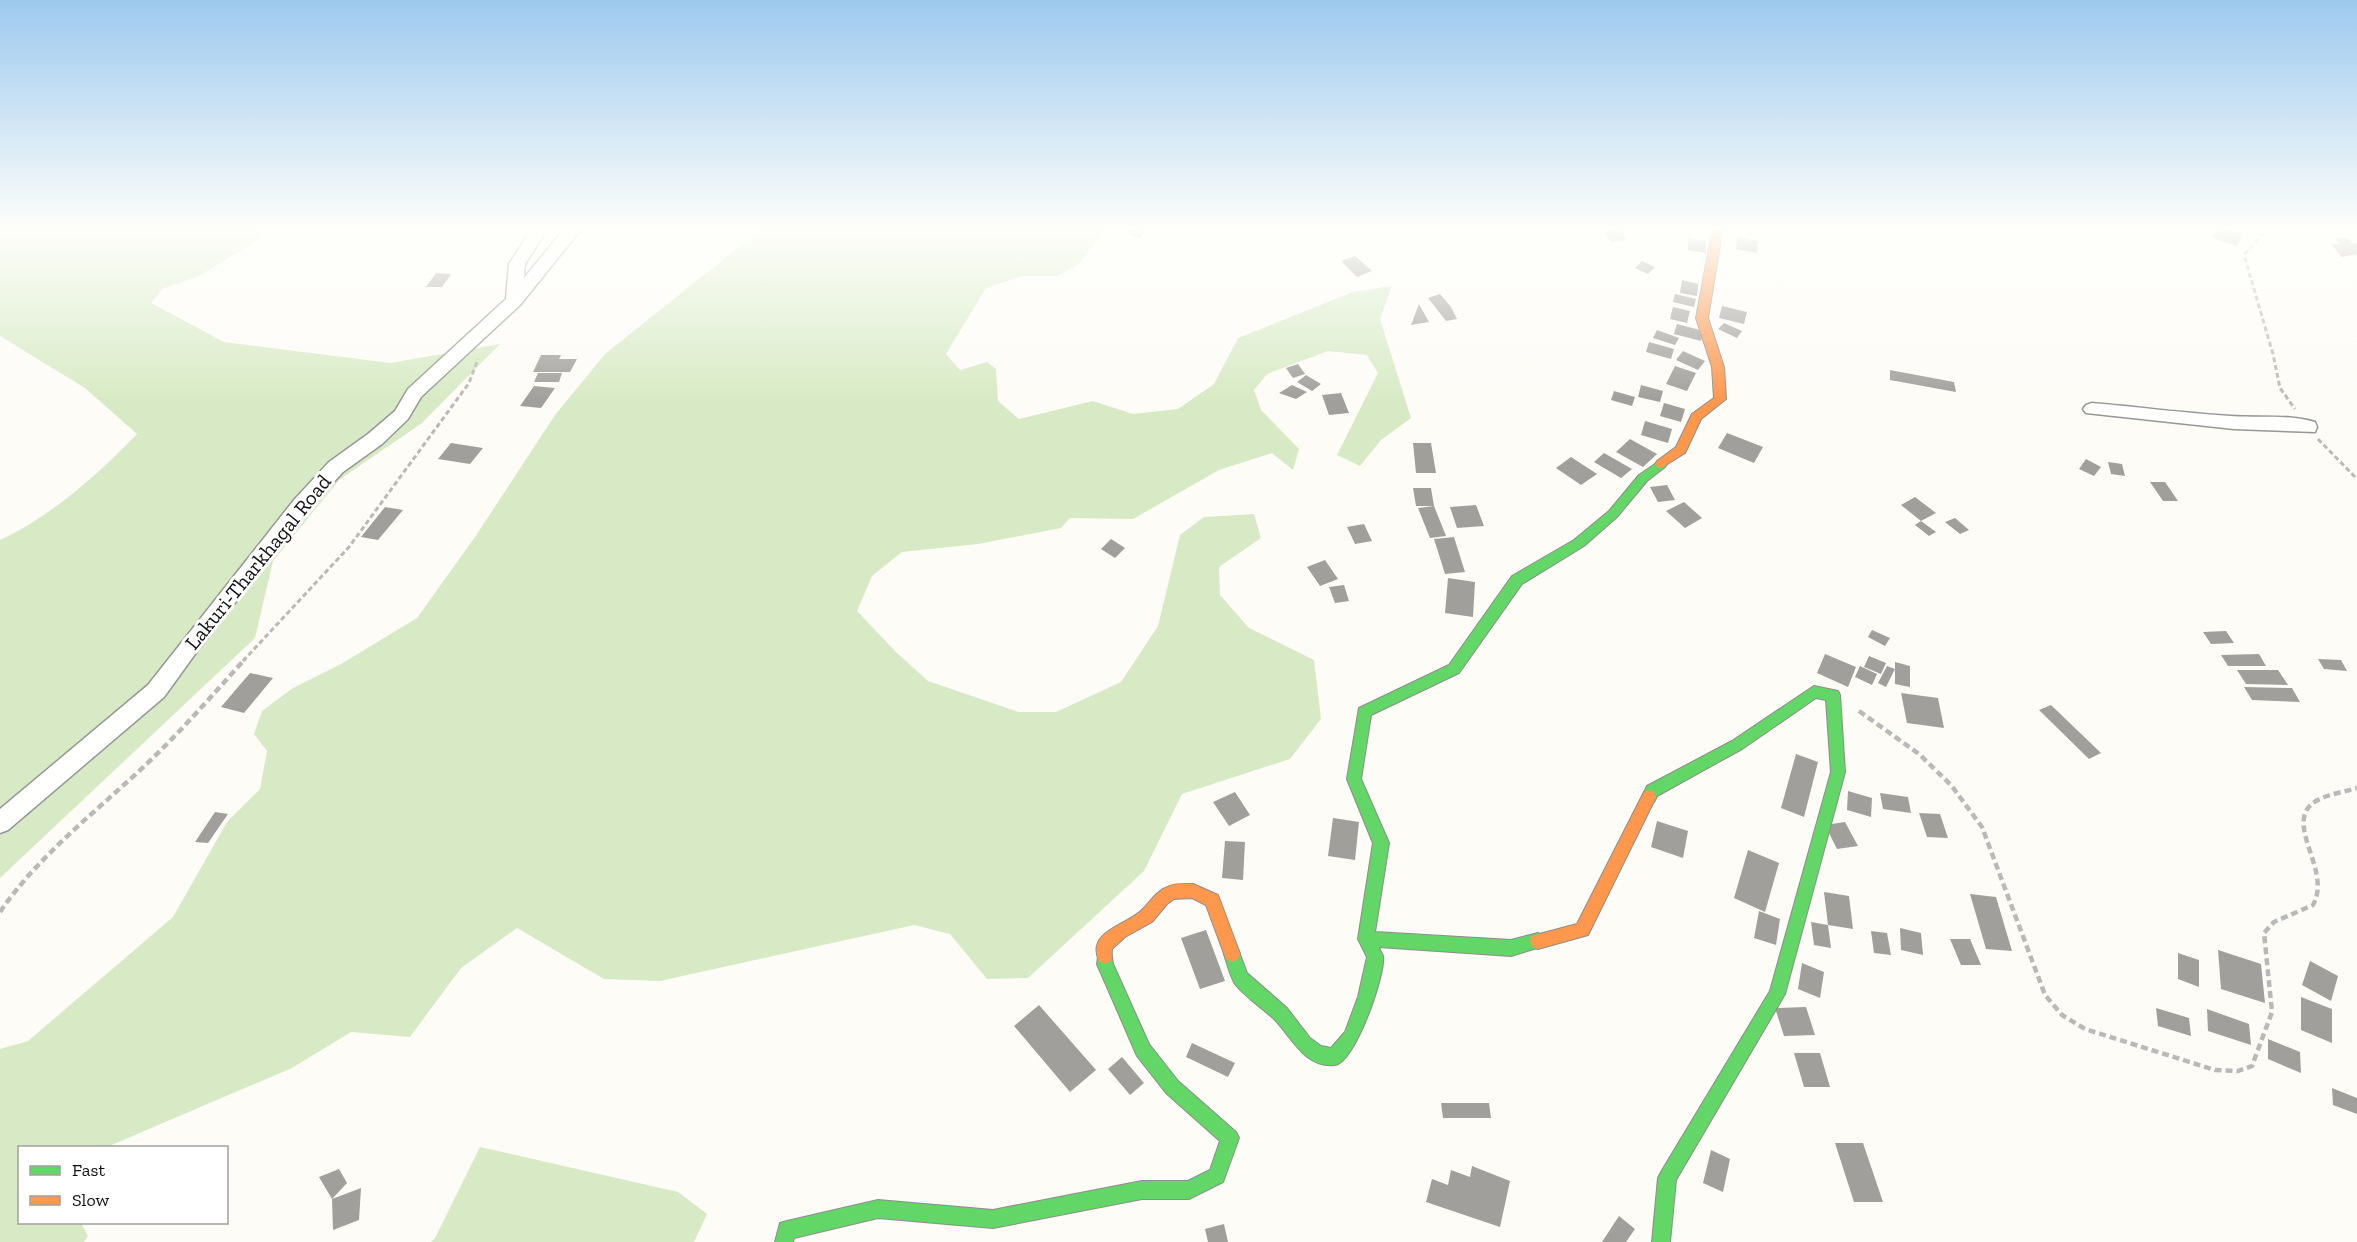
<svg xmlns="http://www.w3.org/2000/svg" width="2357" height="1242" viewBox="0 0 2357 1242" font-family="'Zilla Slab',serif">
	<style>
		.forest { fill: #d8eac5 }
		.building { fill: #a19f9c }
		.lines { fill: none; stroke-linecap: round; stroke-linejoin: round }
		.street-casing { stroke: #979795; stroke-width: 3 }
		.fast-casing { stroke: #8e8d8b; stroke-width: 2 }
		.slow-casing { stroke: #8e8d8b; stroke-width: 2 }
		.path-far1 { stroke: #b9b9b8; stroke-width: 3; stroke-dasharray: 5 3; stroke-linecap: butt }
		.path { stroke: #b9b9b8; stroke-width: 4.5; stroke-dasharray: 7 4; stroke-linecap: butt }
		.street { fill: #fffffe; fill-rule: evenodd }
		.fast { fill: #63d668; fill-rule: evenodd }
		.slow { fill: #ff974d; fill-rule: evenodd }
		.labels { text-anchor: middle; stroke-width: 6; stroke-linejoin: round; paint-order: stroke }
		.street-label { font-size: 21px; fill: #111; stroke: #fff }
	</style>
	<rect width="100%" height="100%" fill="#fdfcf7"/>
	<path class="forest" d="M0,227H251L264,236L199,276L162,289L151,303L224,342L390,363L500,344L422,423L339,480L273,561L255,638L0,878V540C53,515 96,476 137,434L85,388L0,336Z
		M764,227H1107L1077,266L1056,276H1023L986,288L946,354L960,370L987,362L996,369L998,401L1019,419L1093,401L1133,414L1178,409L1214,384L1238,338L1353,292L1392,286L1380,319L1411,418L1381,440L1360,466L1337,455L1378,373L1367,355L1328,351L1267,374L1254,390L1261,410L1299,449L1293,470L1272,453L1219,470L1133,519L1070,518L1061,528L978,544L902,552L872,576L857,611L896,652L928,681L1019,712H1056L1121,682L1158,626L1180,535L1204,517L1254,514L1261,538L1219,567L1220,595L1249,628L1314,660L1321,719L1290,759L1182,794L1144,871L1028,978L987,979L950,934L914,925L660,981L604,979L517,928L461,968L410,1037L351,1032L292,1068L107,1147L20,1148V1222L81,1223L88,1236L84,1242H0V1049L28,1041L173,917L227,822L260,789L267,751L254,734L262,711L293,688L341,664L417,618L475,537L555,415L605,354Z
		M480,1147L678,1192L707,1214L694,1242H431L435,1238Z"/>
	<path class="building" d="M1132,227H1149L1140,238L1127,234Z
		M2217,227L2242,234L2237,246L2213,238Z
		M1619,229L1627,240L1611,242L1603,232Z
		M1737,237L1758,241L1757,253L1736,249Z
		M1688,238L1706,241V253L1688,250Z
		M2335,238H2348L2352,243H2357V254L2342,257L2331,244H2339Z
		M1355,256L1372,271L1357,277L1341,261Z
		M1642,261L1655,267L1648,274L1635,268Z
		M436,273L451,274L442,287H426Z
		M1682,280L1698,284L1697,296L1680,293Z
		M1440,294L1451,307L1457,319L1446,321L1428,298Z
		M1675,294L1696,299L1694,307L1673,302Z
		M1419,304L1429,322L1411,325Z
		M1722,306L1747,312L1744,324L1719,318Z
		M1673,307L1690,311L1687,323L1670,319Z
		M1724,323L1742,331L1737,338L1718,329Z
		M1677,324L1704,331L1701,341L1674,334Z
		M1657,330L1679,338L1675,345L1653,338Z
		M1649,342L1674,349L1671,359L1646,352Z
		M1683,351L1705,361L1698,370L1676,360Z
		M541,355H561L559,359H577L570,372H533Z
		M1298,364L1305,374L1293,378L1286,368Z
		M1675,366L1696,373L1687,391L1666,384Z
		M1890,370L1954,382L1956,392L1890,380Z
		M538,373H562L559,382H534Z
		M1306,375L1321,384L1312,391L1297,382Z
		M1292,385L1307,392L1296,399L1279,393Z
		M1641,385L1663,391L1660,402L1638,397Z
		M534,386L555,388L541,408L520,406Z
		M1614,391L1635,397L1632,406L1611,400Z
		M1341,393L1349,413L1329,415L1322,395Z
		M1664,403L1685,409L1681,422L1660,416Z
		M1645,421L1672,429L1668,443L1641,435Z
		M1727,433L1763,447L1754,463L1718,448Z
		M1630,439L1657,454L1643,467L1616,452Z
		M451,443L483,448L470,464L438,459Z
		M1413,443H1431L1436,473H1416Z
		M1604,453L1632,469L1621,478L1594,462Z
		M1571,457L1597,474L1581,485L1556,468Z
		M2086,459L2101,467L2094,476L2079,469Z
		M2108,462L2122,464L2125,476L2111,474Z
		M2150,482H2165L2178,501H2163Z
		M1667,485L1675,500L1658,502L1650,487Z
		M1413,488H1431L1434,506H1416Z
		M1915,497L1936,513L1921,521L1901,505Z
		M1684,502L1702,518L1685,528L1666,511Z
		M1476,505L1484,526L1457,528L1450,507Z
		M1434,506L1446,536L1430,538L1418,508Z
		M385,507L403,510L378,540L361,537Z
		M1955,518L1969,530L1960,534L1945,522Z
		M1921,521L1936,532L1929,536L1915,525Z
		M1364,524L1372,541L1355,544L1347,527Z
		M1454,537L1465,572L1445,574L1434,539Z
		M1111,539L1125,548L1115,558L1101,549Z
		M1325,560L1338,579L1320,586L1307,567Z
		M1448,578L1475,582L1473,617L1445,613Z
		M1344,585L1349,601L1335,603L1329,587Z
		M1872,630L1890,638L1885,646L1868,637Z
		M2226,631L2234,643L2211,644L2203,632Z
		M1825,654L1856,667L1848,687L1817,673Z
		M2259,654L2266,666H2228L2221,655Z
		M1869,656L1886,663L1881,674L1864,667Z
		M2318,659L2341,660L2347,671L2324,669Z
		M1895,662L1910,666V687L1895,684Z
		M1860,666L1877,674L1872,685L1855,677Z
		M1887,666L1895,669L1886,687L1878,683Z
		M2237,670H2278L2288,685L2246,684Z
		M250,673L273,678L244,713L221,707Z
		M2244,687L2292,688L2300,702L2252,700Z
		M1901,693L1938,698L1944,728L1907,723Z
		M2051,705L2101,753L2089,759L2039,710Z
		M1796,754L1818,762L1804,817L1781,808Z
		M1848,791L1872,798L1871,817L1847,810Z
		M1235,792L1250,815L1229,826L1213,802Z
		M1880,793L1908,797L1911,813L1883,809Z
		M215,812L228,814L208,843L195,842Z
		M1919,813L1940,814L1948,838L1927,837Z
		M1333,818L1359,822L1355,860L1328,856Z
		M1657,821L1688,831L1683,858L1651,847Z
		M1845,822L1858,846L1837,849L1825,825Z
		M1225,841L1245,842L1243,880L1222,878Z
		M1748,850L1779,863L1765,912L1734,898Z
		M1824,892L1849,896L1853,929L1828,925Z
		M1970,894L1996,897L2012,951L1986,949Z
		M1759,911L1780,919L1776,945L1754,938Z
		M1811,922L1828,925L1831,948L1814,945Z
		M1900,928L1921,933L1923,955L1901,950Z
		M1206,930L1225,981L1200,989L1181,938Z
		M1871,931L1887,933L1891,955L1874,953Z
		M1950,939H1970L1981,965H1961Z
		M2218,950L2261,964L2265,1003L2221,989Z
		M2178,953L2199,960V987L2178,979Z
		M2310,961L2338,976L2331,1001L2302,985Z
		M1802,963L1824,972L1820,998L1798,989Z
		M2301,997L2332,1009V1043L2301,1030Z
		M1039,1005L1096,1070L1070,1092L1014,1026Z
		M1806,1007L1815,1035L1784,1036L1775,1008Z
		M2156,1008L2189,1018L2191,1036L2158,1026Z
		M2207,1009L2249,1024L2251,1045L2208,1031Z
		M2268,1039L2300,1052L2301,1073L2268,1059Z
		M1192,1043L1235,1063L1228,1077L1186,1057Z
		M1794,1053H1820L1830,1087H1804Z
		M1122,1057L1144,1083L1130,1095L1108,1069Z
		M2332,1088L2357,1098V1114L2333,1105Z
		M1441,1103H1489L1491,1118H1443Z
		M1835,1143H1863L1883,1202H1854Z
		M1711,1150L1730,1159L1723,1192L1703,1183Z
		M1472,1166L1510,1181L1500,1227L1426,1202L1432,1179L1448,1185L1451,1170L1470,1177Z
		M339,1169L347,1183L332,1199L319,1177Z
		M361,1188L359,1220L333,1230L332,1199Z
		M1619,1216L1635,1229L1626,1242H1602Z
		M1224,1224L1228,1242H1208L1205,1229Z"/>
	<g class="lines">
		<g class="street-casing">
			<path id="street" d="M533,227H549L525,264L524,278L566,227H583L520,305L421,397L408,419L382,444L343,472L308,510L198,650L164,697L8,830L0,833V809L148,685L294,500L329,462L368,434L395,411L408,389L506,299L509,264Z
				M2092,403C2138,407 2185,413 2231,416C2260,418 2287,414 2315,422L2317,427L2315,432L2234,429L2086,413L2083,409L2086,405Z"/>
		</g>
		<g class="fast-casing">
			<path id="fast" d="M1661,460L1665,461L1667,464L1665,467L1647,481L1617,517L1584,546L1522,584L1459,673L1371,715L1361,779L1389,843L1375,932L1511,940L1538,933L1544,936L1546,941L1544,946L1511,956L1379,947C1379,948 1382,954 1383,956C1386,973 1355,1063 1335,1065C1304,1069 1291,1035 1273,1018C1261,1007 1245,997 1235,984C1230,976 1227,963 1224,954L1226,949L1232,946L1238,949L1247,973L1287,1008L1310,1038L1321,1046L1331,1048L1345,1032L1358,997L1367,957L1358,939L1373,843L1347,779L1359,708L1449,665L1512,576L1574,540L1609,511L1639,475Z
				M1814,686L1838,691L1840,695L1845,772L1785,994L1676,1180L1670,1242H1652L1658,1178L1661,1172L1770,991L1831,772L1826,700L1816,698L1742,749L1657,796L1654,802L1649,804L1644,802L1642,797L1647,786L1732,741Z
				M1105,948L1111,951L1113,964L1149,1044L1178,1081L1236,1132L1239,1138L1223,1182L1189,1199H1142L993,1228L878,1218L794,1238L793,1242H775L780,1223L787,1221L878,1200L993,1210L1142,1181H1188L1210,1170L1220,1141L1166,1093L1137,1056L1097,964L1099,951Z"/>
		</g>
		<g class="slow-casing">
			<path id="slow" d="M1713,227H1723L1708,318L1724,367L1726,399L1701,419L1685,453L1661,468L1657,467L1655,464L1657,461L1676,447L1692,414L1714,398L1712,367L1696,318Z
				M1649,790L1654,792L1656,797L1588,935L1538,949L1532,946L1530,941L1532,936L1577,924L1644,792Z
				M1193,884L1218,895L1240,954L1238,959L1232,962L1226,959L1206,905L1192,898L1174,899L1167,904L1152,922L1125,937L1112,949L1111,961L1105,964L1099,961C1086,931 1126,926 1142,910C1151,901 1157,890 1170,886C1177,883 1186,884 1193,884Z"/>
		</g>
		<path class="path-far1" d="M2269,227L2244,255L2273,354L2280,388L2295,409
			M2318,439L2357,479
			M243,661L349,547L469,383L478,359"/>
		<path class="path" d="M1859,711L1919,754L1951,785L1982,827L2045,995L2062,1015L2085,1029L2215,1070L2238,1071L2252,1066L2272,1012L2264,933L2274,922L2313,905C2333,870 2281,822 2316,801C2328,794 2344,792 2357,788
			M0,912C43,849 108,803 161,750C190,721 217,690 245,659"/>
		<use href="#street" class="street"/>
		<use href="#fast" class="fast"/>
		<use href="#slow" class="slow"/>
	</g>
	<linearGradient id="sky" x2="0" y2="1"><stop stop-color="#9dc9ee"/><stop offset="0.57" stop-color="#fefefb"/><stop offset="1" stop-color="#fefefb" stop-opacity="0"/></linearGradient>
	<rect width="2357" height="401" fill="url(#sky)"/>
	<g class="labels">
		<g class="street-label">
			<text transform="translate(258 562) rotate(-51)" y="7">Lakuri-Tharkhagal Road</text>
		</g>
	</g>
	<rect x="18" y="1146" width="210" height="78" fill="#ffffff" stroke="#a0a0a0" stroke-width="1.5"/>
	<rect x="30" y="1166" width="30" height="9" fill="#63d668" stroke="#a0a0a0" stroke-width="1.5"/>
	<text x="72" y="1176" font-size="18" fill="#111111">Fast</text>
	<rect x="30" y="1196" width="30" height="9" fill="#ff974d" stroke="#a0a0a0" stroke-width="1.5"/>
	<text x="72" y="1206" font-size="18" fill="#111111">Slow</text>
</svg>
